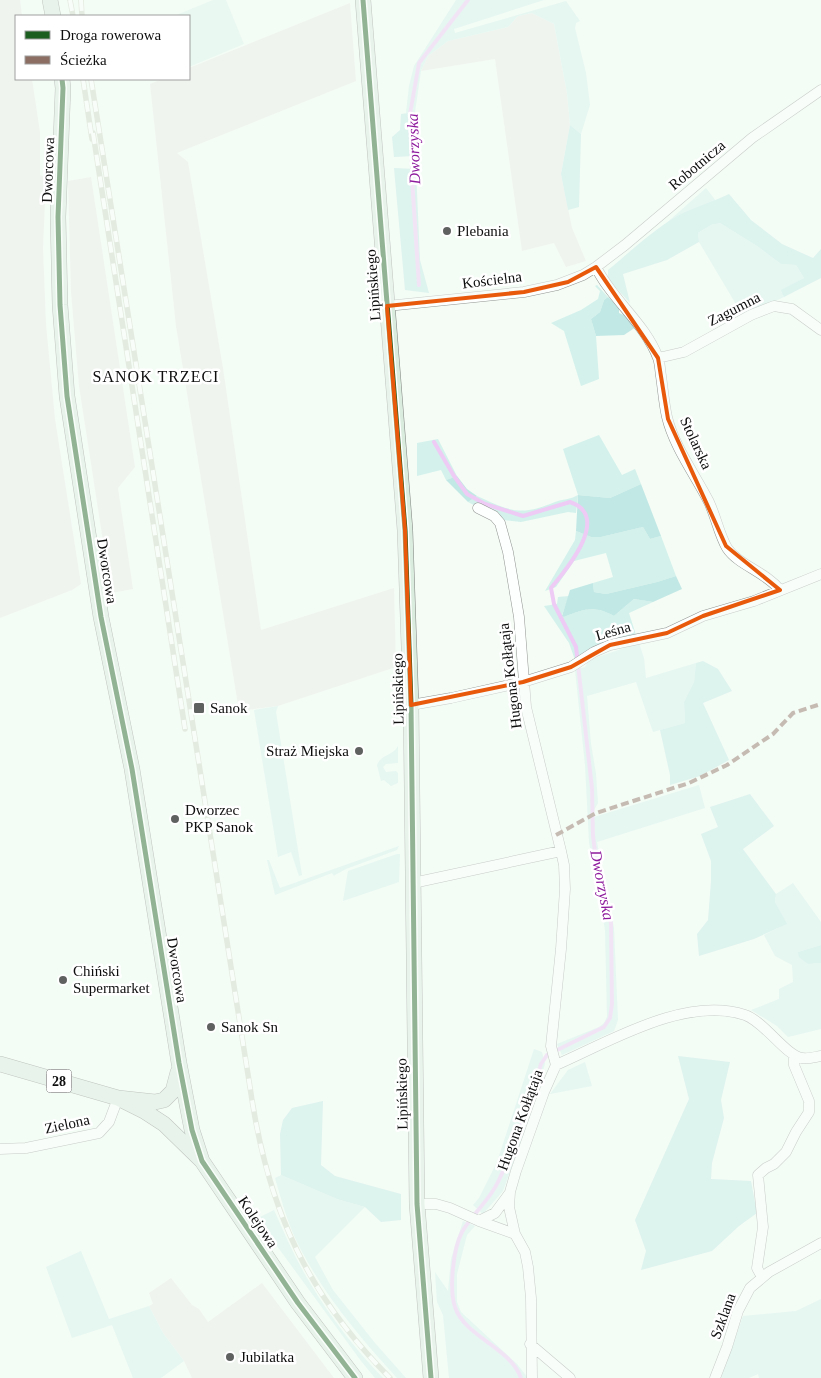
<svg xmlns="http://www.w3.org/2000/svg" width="821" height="1378" viewBox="0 0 821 1378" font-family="Georgia,serif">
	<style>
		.industrial { fill: #ebebe7 }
		.green { fill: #d4f1ec }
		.forest { fill: #c2e8e5 }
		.pitch { fill: #dcf4ec }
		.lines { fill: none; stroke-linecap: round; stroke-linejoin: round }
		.stream { stroke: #edcbf4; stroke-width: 4 }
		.street-casing { stroke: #929592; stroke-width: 11 }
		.primary-casing { stroke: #7f827f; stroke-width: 16 }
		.street { stroke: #fdfffe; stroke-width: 10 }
		.primary { stroke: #daecde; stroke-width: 15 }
		.rail-casing { stroke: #cfd7c5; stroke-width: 5.5 }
		.rail { stroke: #fff; stroke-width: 4; stroke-dasharray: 11; stroke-linecap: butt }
		.quiet { stroke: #8d6e63; stroke-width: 4; stroke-dasharray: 8 4; stroke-linecap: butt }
		.cycleway-casing { stroke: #fff; stroke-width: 8 }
		.cycleway { stroke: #1b5e20; stroke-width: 5 }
		.marked { fill: none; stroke: #e8590c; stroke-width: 4; stroke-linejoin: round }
		.poi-dot { fill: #5e615f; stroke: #fff; stroke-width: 2 }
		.labels { text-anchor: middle; stroke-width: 5; stroke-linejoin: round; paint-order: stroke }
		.shield { fill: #fff; stroke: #565656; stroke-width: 1 }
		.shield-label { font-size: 14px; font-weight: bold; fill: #0e0e0e }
		.street-label { font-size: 15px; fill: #0e0e0e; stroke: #fff }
		.poi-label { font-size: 15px; fill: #0e0e0e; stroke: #fff; text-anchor: start }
		.water-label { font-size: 16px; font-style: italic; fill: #8e1b9d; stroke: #fff }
		.neighbourhood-label { font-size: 16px; letter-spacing: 1px; fill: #0e0e0e; stroke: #fff }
	</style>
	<rect width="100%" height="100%" fill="#f4fcf5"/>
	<path class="industrial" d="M0,0H20L22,16H16V79H32L40,132V175L46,178L43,248L46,324L55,419L81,584L72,590L0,618Z
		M350,3L356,81L177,153L188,162L223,368L261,630L394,588L396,667L278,706L239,711L176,326L150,84L162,79H189V68Z
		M532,13L554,24L567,93L570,125L561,174L572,228L586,261L566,267L554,243L522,251L495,59L421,71L428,56L448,41L508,27L518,16Z
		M91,177L135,467L118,488L133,589L111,593L79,386L71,292L68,181Z
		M171,1278L192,1305L199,1309L208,1322L262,1283L334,1378H192L184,1361L163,1333L149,1306L153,1304L149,1293Z"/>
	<path class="green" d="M456,0H544L454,29L455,33L566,1L580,21L576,23L575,28L586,73L590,105L581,134L570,125L567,93L554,24L532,13L518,16L508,27L448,41L428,56L421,71L415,112L406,113L409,86L414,66Z
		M706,188L716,201L680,215L663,226Z
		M720,223L757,246L781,264L796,265L804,278L782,290L784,297L743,316L699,242L698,233L711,225Z
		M597,285L608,297L604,300L600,312L591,319L596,336L599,379L581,386L564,331L551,323L581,310L598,299L600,291L595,286Z
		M599,435L622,475L635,469L641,484L610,498L578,495L576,513L568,512L521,522L503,520L468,502L477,496C493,503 510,513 529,510C538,509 547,505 555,502C563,499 570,500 578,495L563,449Z
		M438,439L457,476L446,480L441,470L417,476V443Z
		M643,527L650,539L661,536L676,576L657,582L606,594L594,592L593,583L613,577L606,553L574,561L556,587L545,591L575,540L576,531L591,537H601Z
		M569,596L562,615L564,617C584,609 594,605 614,616L634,599L653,602L629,613L636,635L575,660L569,643L544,606L557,604L558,597Z
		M639,643L644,658L646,678L696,663L694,682L684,702L685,723L653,732L636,682L587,696L591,744L596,774L598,803L594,810V817L699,785L705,808L597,842L614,928L618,1020L614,1031L562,1055L557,1044L599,1027L604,1023L607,1017L605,930L589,842L585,765L575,670L585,667L589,660Z
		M278,706L276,712L302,875L299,876L291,852L278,857L254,710Z
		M398,746V763L386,764L383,767L386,772L396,771L398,773V783L391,786L384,780L381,781L377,765C381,754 393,756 398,746Z
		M399,846L397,850L346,869L335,875L334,876L332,873L275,895L267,860H269L280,888Z
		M397,854H400L399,882L343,901L348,871Z
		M793,883L821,922V945L798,952L808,964L821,963V1029L788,1037L777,1026L751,1010L779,999V989L793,982L792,965L775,956L764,935L786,924L775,902L776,894Z
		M534,1049L542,1052L545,1064L521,1141L503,1191L483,1214L473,1205L479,1198L497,1162Z
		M585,1062L592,1086L550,1094L568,1070Z
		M281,1175L337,1199L365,1207L315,1257L333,1290L375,1343L406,1378H397C361,1339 326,1297 301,1250C289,1228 282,1202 275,1178Z
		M274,1210C285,1235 296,1260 310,1283C330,1317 356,1350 383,1378H375L361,1361L277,1246L260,1217Z
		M463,1221L475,1226L467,1235L457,1274V1302L461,1312L517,1364L528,1378H449L443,1315L437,1302L435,1272L448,1291L451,1259Z
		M81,1251L109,1319L149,1306L163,1333L184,1361L161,1378H133L112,1325L72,1338L46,1267Z
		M821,1299V1378H759L758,1374L749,1378H721L743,1316L796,1311Z"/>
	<path class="forest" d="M415,112V156L394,157L392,137L400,130L401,114Z
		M570,125L581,134L579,207L568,210L561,174Z
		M394,168L416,169L420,260L429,293L405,290Z
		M729,194L751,220L782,244L813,258L821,249V278L784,297L781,290L804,278L796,265L781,264L757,246L720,223L711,225L698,233L699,242L667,260L623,274L630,303L608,279V270C630,252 653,230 679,215C695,207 713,202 729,194Z
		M608,297L619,307V313L626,316L636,327L624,335L596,336L591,319L600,312L604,300Z
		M457,476L467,489L477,496L468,502L446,480Z
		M641,484L661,536L650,539L643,527L601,537H591L576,531L578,495L610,498Z
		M676,576L682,589L653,602L634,599L614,616C594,605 584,609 564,617L562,616L570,590L593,583L594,592L606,594L657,582Z
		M703,661L718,669L732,691L703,703L729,760L700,776L670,785V775L660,730L685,723L684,702L694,682L696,663Z
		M750,794L774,826L743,849L776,894L775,902L787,924L754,939L699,956L697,934L708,920L711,881V861L701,834L718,827L710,807Z
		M821,945V963L808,964L799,957L798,952Z
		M678,1056L730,1062L721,1100L724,1118L712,1163L711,1179L751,1181L757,1213L739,1226L712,1251L641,1270L646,1251L635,1220L689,1099Z
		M323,1101L321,1165L335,1176L401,1194V1220L381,1222L365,1207L337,1199L281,1175L280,1134L283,1120L292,1108Z"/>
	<path class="pitch" d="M213,0H226L244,44L189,67V16H174Z"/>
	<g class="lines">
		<path class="stream" d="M419,285L413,194L410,114L419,63L468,0
			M434,442L454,476L467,494L485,504L523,516L570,502C612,516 566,570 551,588L554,604L576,647L592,788L593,836L597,868L611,923L612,1004L610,1018L604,1027L547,1055L541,1064C529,1105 516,1145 498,1182C489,1201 472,1214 462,1232C453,1249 449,1289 455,1307C465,1337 510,1347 521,1378"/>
		<g class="street-casing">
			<path id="street" d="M596,267C612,300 645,323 658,358C660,363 660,370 661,376C663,390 664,404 667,417C674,447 696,476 709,502C716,517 719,534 727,548C738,565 766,572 780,590
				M387,306L524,292L557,285L583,275L596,267L625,245L752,138L821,90
				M658,358L684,352L751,315L774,306L792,309L821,330
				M478,508L494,516L500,523L508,552L519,617L526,707L561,851
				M411,705L451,698L523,682L571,667L594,652L610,645L667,633L703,616L754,601L821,574
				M413,883L561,851L564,865L565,889L561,949L551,1046L556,1065L544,1092L516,1171L510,1192L509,1207L515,1234L479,1221L450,1208L436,1204H417
				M556,1065C609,1042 686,995 745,1015C765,1022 785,1055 802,1058C808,1059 815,1057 821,1056
				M0,1149L26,1148L99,1133L109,1122L118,1098
				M479,1221L495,1213L509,1194
				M515,1234L525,1252L528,1267L531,1298L532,1378
				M762,1277L757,1268L763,1227L758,1175L766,1168L774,1164L786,1152L796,1132L809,1112V1101L794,1065V1055
				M530,1344L570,1378
				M715,1378L727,1347L738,1311L750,1288L769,1272L821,1243"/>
		</g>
		<g class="primary-casing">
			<path id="primary" d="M50,0L53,16
				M363,0L405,530L411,705L417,1204L431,1378
				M62,79L63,88L58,217L60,305L67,396L101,617L132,769L179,1063L192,1130L202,1161
				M0,1064L118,1098L155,1102L164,1100L173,1091L178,1072
				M118,1098L144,1111L164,1124L202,1161L298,1303L355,1378"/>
		</g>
		<use href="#street" class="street"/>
		<use href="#primary" class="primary"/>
		<g class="rail-casing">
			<path id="rail" d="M70,0L73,16
				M81,0L82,16
				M83,79L92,139
				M91,79L252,1100C270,1214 309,1296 390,1378
				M93,133L185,729"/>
		</g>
		<use href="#rail" class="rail"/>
		<path class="quiet" d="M556,835L596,813L689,783L727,765L773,734L793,713L821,704"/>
		<g class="cycleway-casing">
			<path id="cycleway" d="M363,0L405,530L411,705L417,1204L431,1378
				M62,79L63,88L58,217L60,305L67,396L101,617L132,769L179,1063L192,1130L202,1161L298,1303L355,1378"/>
		</g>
		<use href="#cycleway" class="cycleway"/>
	</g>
	<path d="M0 0H821V1378H0ZM596,267L658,358L668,419L726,546L780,590L703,616L667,633L610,645L571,667L523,682L411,705L405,530L387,306L524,292L568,282Z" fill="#f4fcf5" fill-opacity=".55" fill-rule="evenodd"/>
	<path class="marked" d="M596,267L658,358L668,419L726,546L780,590L703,616L667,633L610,645L571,667L523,682L411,705L405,530L387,306L524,292L568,282Z"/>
	<g class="poi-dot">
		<circle cx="447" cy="231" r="5"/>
		<rect x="193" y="702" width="12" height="12" rx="2.5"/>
		<circle cx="359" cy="751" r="5"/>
		<circle cx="175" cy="819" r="5"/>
		<circle cx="63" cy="980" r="5"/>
		<circle cx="211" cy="1027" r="5"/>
		<circle cx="230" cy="1357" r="5"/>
	</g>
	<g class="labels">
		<rect class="shield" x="46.5" y="1069.5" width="25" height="23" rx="4"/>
		<g class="shield-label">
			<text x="59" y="1086">28</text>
		</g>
		<g class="street-label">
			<text transform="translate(697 165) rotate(-40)" y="5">Robotnicza</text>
			<text transform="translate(48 170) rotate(-88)" y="5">Dworcowa</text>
			<text transform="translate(492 280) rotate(-7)" y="5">Kościelna</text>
			<text transform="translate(373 285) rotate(-94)" y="5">Lipińskiego</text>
			<text transform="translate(734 309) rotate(-27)" y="5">Zagumna</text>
			<text transform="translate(696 443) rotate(65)" y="5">Stolarska</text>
			<text transform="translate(107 571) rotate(81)" y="5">Dworcowa</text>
			<text transform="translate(613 631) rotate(-16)" y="5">Leśna</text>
			<text transform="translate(510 676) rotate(-97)" y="5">Hugona Kołłątaja</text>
			<text transform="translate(398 689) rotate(-91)" y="5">Lipińskiego</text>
			<text transform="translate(177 970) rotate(81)" y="5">Dworcowa</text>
			<text transform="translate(402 1094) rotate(-91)" y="5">Lipińskiego</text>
			<text transform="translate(520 1120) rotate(-70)" y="5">Hugona Kołłątaja</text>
			<text transform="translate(67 1124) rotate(-12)" y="5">Zielona</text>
			<text transform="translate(258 1222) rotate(56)" y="5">Kolejowa</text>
			<text transform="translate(723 1316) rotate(-70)" y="5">Szklana</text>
		</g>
		<g class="poi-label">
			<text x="457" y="236">Plebania</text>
			<text x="210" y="713">Sanok</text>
			<text x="349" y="756" text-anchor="end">Straż Miejska</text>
			<text x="185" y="815">Dworzec<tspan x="185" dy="17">PKP Sanok</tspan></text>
			<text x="73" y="976">Chiński<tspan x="73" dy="17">Supermarket</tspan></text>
			<text x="221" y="1032">Sanok Sn</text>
			<text x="240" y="1362">Jubilatka</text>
		</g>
		<g class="water-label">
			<text transform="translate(413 149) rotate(-92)" y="6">Dworzyska</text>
			<text transform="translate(603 885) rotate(79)" y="6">Dworzyska</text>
		</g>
		<g class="neighbourhood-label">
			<text x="156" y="382">SANOK TRZECI</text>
		</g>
	</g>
	<rect x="15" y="15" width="175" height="65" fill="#ffffff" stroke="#9f9f9f"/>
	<rect x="25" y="31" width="25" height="8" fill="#1b5e20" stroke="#9f9f9f"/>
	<text x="60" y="40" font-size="15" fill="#0e0e0e">Droga rowerowa</text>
	<rect x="25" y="56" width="25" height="8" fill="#8d6e63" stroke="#9f9f9f"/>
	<text x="60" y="65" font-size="15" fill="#0e0e0e">Ścieżka</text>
</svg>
